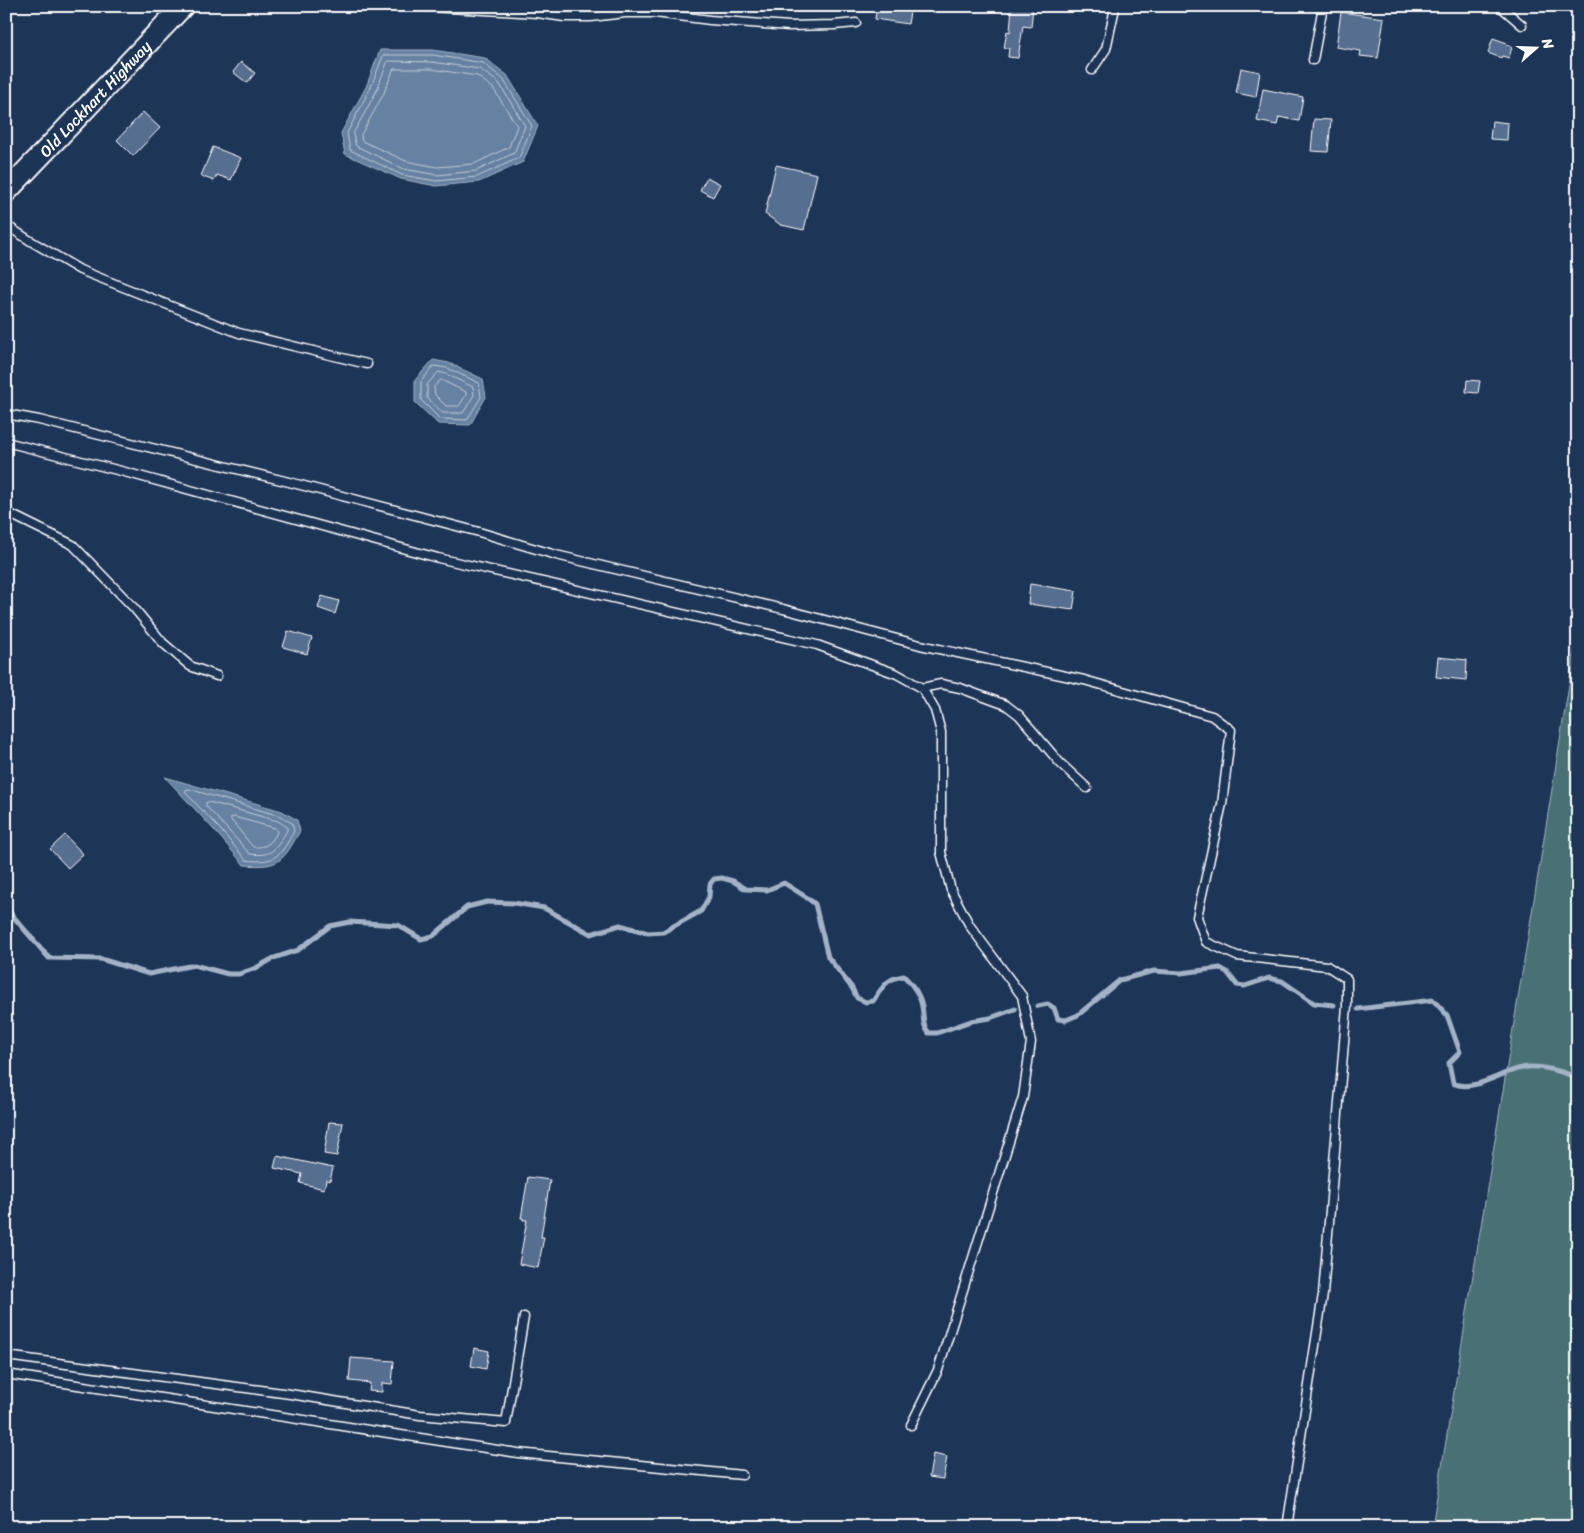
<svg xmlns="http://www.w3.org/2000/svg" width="1584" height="1533" viewBox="0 0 1584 1533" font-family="Sriracha,sans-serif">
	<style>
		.green { fill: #497175; stroke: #a4b8ba }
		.water { fill: #6681a1; stroke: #a3b3c7 }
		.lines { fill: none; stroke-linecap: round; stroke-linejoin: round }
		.shore { stroke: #c2cdd9; stroke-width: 1 }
		.stream { stroke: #a3b3c7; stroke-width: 5 }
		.building { fill: #566e90; stroke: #fff }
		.service-casing { stroke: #fff; stroke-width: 11 }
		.tertiary-casing { stroke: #fff; stroke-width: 24 }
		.service { stroke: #1d3557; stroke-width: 8 }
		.tertiary { stroke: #1d3557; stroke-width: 20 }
		.labels { text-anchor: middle; stroke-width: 4.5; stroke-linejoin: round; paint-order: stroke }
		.street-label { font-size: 16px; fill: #fff; stroke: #1d3557 }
	</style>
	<rect width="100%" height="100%" fill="#1d3557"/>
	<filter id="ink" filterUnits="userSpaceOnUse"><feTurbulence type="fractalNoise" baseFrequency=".02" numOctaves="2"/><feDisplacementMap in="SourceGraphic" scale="10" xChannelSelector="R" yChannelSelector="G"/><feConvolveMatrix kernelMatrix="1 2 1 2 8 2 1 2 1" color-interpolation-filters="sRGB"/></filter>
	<g filter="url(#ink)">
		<path class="green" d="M1578,612V1527H1432L1574,654Z"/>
		<path class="water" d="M380,50H433L485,58L507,75L538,126L523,162L479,182L436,186L401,179L345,154L341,133L366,87Z
			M433,360L449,363L483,379L486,397L470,425L438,424L415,402V380Z
			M165,777L282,811L297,820L300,831C283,861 280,868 244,865L215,831Z"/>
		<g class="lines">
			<path class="shore" d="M385,55H433L483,63L503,79L532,126L519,158L477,177L436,181L402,175L350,150L347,133L370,89L383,56Z
				M389,61L432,62L480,69L499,83L525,126L514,153L476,171L437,175L404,169L356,146L353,134L376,92L387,63Z
				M394,69H431L477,76L493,88L517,126L509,147L474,164L437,167L406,161L362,141L361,135L383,95Z
				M434,366L447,368L479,383L481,397L467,420L440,419L421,400V382Z
				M439,372L446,374L473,387L474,395L463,413H443L427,398V385Z
				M441,380L466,392V395L459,406H446L435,395L434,387Z
				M189,789L280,816L292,823L294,831C281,855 276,864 246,860L219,828L186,793V790Z
				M209,802L278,821L287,827V830C277,848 273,857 250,854L206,806V803Z
				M234,817L275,828L277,832C272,843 266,848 253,847L231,820V818Z"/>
			<path class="stream" d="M6,908L49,958L101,959L149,974L194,965L228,974H239L256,968L274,958L298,950L330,926L350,922L398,925L421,939L433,936L467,907L487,902L514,903L544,908L591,934L620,925L648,933L663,932L701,911L709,897L710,884L714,879L722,878L733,881L746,889L767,890L784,883L806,897L815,904L828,957L852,988L857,998L866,1002L873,1001C883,987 886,978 904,976C913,985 920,994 922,1006C924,1017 922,1025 929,1033H937L971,1021L990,1018L1015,1009
				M1038,1006L1048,1004L1054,1008L1058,1019L1066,1020L1078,1015L1120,980L1154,971L1181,973L1220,968L1227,972L1237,985L1245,986L1269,978L1282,981L1314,1003L1334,1005
				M1358,1009L1433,1000L1447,1015L1460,1052L1449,1063L1453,1083C1474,1094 1506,1068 1528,1067C1542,1066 1567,1072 1578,1079"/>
		</g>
		<path class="building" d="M877,6H911L908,24L875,19Z
			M1012,6H1033L1031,27L1023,26L1018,58L1008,57L1009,48H1004L1007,31L1010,32Z
			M1341,12L1384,18L1378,58L1360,56L1361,51L1336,47Z
			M1493,38L1507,43L1506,44L1512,47L1509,58L1502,56L1501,58L1488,53Z
			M241,62L255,73L247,83L233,72Z
			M1241,68L1260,72L1256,97L1236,93Z
			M1263,89L1303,97L1299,121L1279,117L1277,125L1257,121Z
			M143,112L160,128L133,156L117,140Z
			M1314,119L1331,120L1328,152L1311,151Z
			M1492,121L1508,123L1507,140L1490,139Z
			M213,147L241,158L231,180L217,175L214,181L201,176Z
			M776,165L817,174L804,230L781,225L765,214Z
			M707,177L720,184L713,197L700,190Z
			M1467,380L1480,381L1478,393L1466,392Z
			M1030,584L1076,591L1073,610L1028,604Z
			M322,596L339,601L335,614L318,608Z
			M288,631L312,638L307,654L283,647Z
			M1438,657L1467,660L1466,680L1436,677Z
			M65,835L83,854L68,868L50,849Z
			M329,1122L343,1123L337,1156L324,1154Z
			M277,1156L333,1168L330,1181L326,1180L324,1189L300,1183L302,1174L274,1168Z
			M528,1177L550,1180L541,1237H544L538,1268L519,1264L527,1220H523V1218H521Z
			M474,1348L489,1351L486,1369L471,1366Z
			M351,1358L394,1361L392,1384L382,1383V1392L369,1391L370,1383L349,1381Z
			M933,1454L947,1457L943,1479L929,1477Z"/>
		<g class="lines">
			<g class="service-casing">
				<path id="service" d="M411,6L537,13L564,17H591L625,13H655L710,20L789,26L834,25L856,23
					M1500,6L1522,25
					M1313,60L1323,6
					M1092,70L1106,49L1115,8L1114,6
					M6,225L29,240L80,270L239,333L367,364
					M6,414L39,420L289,482L479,532L556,555L783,609L920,645L1084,680L1212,716L1231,730L1222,804L1197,917L1206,942L1237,956L1327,966L1347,979V1006L1323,1294L1287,1527
					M6,442L121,471L438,558L817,645L897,674L922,688L935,710L941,732V852L951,890L970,926L1022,996L1031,1042L1023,1097L938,1370L911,1425
					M6,512L73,545L134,608L163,643L190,666L217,676
					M922,688L941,684L960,688L1006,705L1019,715L1060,763L1087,788
					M6,1356L290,1394L420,1415L506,1423L524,1317
					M6,1374L518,1453L742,1475"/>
			</g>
			<g class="tertiary-casing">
				<g id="tertiary">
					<path id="s1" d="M6,192L183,6"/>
				</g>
			</g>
			<use href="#service" class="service"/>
			<use href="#tertiary" class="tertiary"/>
		</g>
	</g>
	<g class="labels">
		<g class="street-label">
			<text dy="6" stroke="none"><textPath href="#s1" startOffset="129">Old Lockhart Highway</textPath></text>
		</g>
	</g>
	<rect width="1584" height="1533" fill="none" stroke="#1d3557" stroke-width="25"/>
	<rect x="12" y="12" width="1559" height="1508" fill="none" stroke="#fff" stroke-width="2" filter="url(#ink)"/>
	<g transform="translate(1536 48) rotate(70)" stroke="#1d3557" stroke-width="4" paint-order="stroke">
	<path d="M0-4L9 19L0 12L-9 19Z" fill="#ffffff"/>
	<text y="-8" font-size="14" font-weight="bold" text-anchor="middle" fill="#ffffff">N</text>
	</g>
</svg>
